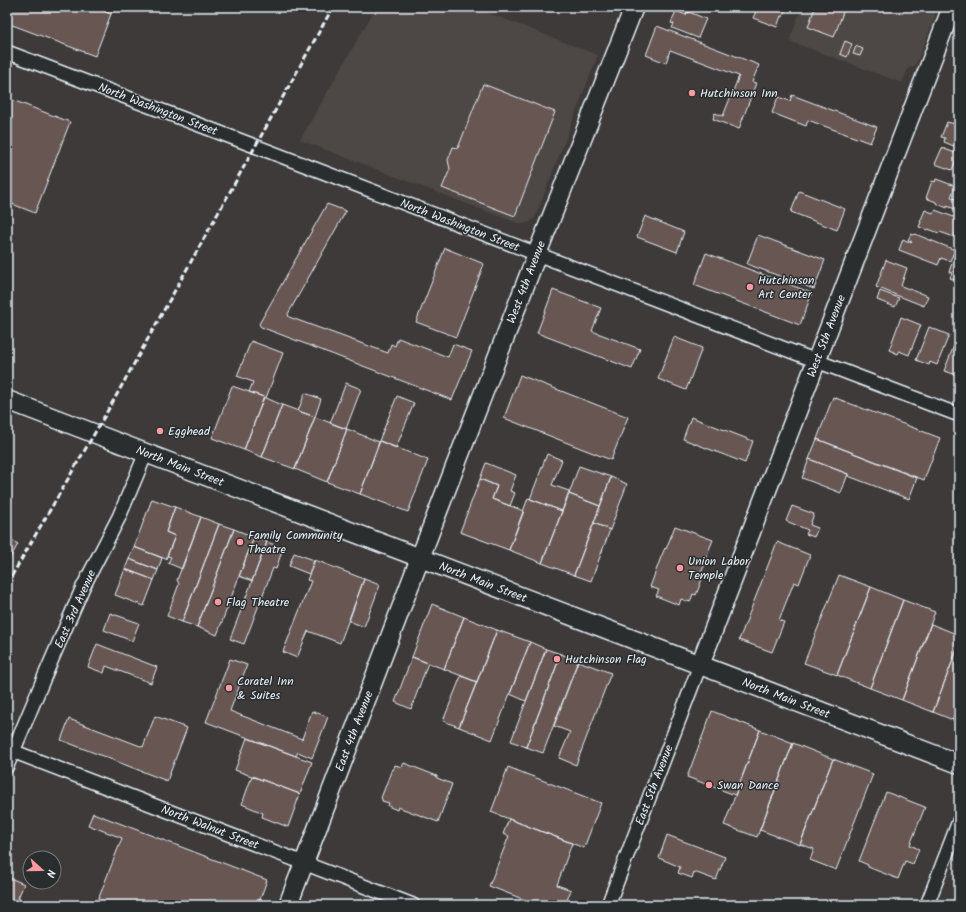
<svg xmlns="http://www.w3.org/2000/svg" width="966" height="912" viewBox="0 0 966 912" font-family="Kalam,sans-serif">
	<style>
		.built { fill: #4d4644 }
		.building { fill: #685752; stroke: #e8f1f8 }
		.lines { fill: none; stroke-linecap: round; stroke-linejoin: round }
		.street-casing { stroke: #e8f1f8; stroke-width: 16 }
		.secondary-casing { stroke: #e8f1f8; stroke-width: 21 }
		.street { stroke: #2a2d2e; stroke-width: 13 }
		.secondary { stroke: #2a2d2e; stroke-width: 18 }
		.rail { stroke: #e8f1f8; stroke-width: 3; stroke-dasharray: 6 3; stroke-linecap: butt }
		.poi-dot { fill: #ff9aa2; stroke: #2a2d2e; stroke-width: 1.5 }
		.labels { text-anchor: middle; stroke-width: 3; stroke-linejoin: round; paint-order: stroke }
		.poi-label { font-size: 12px; fill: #e8f1f8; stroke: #2a2d2e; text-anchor: start }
		.street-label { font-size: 12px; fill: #e8f1f8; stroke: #2a2d2e }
	</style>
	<rect width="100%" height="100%" fill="#3d3a39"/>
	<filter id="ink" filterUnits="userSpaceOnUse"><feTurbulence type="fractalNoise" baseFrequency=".025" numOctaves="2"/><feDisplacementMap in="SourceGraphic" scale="8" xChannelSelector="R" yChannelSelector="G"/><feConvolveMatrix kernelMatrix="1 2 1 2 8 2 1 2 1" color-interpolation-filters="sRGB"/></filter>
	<g filter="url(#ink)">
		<path class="built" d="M376,7H473L598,55L535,218L530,222L523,224L517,223L300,140Z
			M802,7H933L935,12V17L916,65L908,69L902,83L789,41Z"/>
		<path class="building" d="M7,7H93L111,14L95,56L7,23Z
			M93,7H114L111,14Z
			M673,7H691L689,13Z
			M758,7H757H786L783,17L781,16L777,27L753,18Z
			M815,7H845L834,37L808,27Z
			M676,11L686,15L687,12L689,13V12L706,19L698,38L672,28L674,24L671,23Z
			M657,26L759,65L752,82L756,83L739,129L713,119L715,113L723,116L739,76L670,50L666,63L646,55Z
			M845,41L852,44L847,57L840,54Z
			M856,46L863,49L860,56L853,54Z
			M483,84L555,112L515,216L442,188L450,169L448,160L453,147L458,148Z
			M792,95L877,127L870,143L808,120L806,126L772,113L778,97L790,101Z
			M7,98L70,122L35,213L7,202Z
			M947,122L959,125V148L944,142L945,138L941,137Z
			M942,148L958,154L952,170L935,164Z
			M936,179L955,186L951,197L958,200L955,209L947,206V208L936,203V202L926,198L932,181L935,182Z
			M799,191L845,209L837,230L791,212Z
			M327,204L346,211L288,314L289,317L388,353L391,344L395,346L398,338L448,357L453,344L472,351L452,400L261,327L259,324Z
			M925,210L933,213L935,210L959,219V225L954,237L940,232L939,233L928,229L927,230L919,227L921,222H920Z
			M645,216L684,232L677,252L637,237Z
			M911,234L914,235L915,234L955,250L950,261L941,258L938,265L899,250L903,239L911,243L912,242L908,240Z
			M758,235L825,260L814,289L747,264Z
			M445,248L484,264L456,337L416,322Z
			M706,253L812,293L800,325L694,285Z
			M886,260L907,268L901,286L928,296L924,306L876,287Z
			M952,263L959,266V282L950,278L952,273L949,272Z
			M553,290L601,308L592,331L640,349L632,369L537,333Z
			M880,291L899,298L895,307L877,300Z
			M901,317L921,325L909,355L899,351L898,354L889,350Z
			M929,327L949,335L937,365L930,362L929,365L916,360Z
			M674,337L702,348L686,390L658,379Z
			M957,338H959V374L958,373L957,375L944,371Z
			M251,341L283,353L266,398L249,392L253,382L237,376Z
			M520,375L628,417L611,460L504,418Z
			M346,383L361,389L346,429L330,423Z
			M232,386L264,397L244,450L212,438Z
			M305,393L321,399L315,417L298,411Z
			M397,396L414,403L396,448L379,441Z
			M264,397L282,405L262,457L244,450Z
			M833,397L940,438L924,480L817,439Z
			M282,405L315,417L295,469L262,457Z
			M315,417L347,429L327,482L295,469Z
			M691,417L753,441L745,463L683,439Z
			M347,429L379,442L360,494L327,482Z
			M817,439L917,478L909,499L848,476V474L809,459Z
			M380,441L428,460L408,512L360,494Z
			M547,454L562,460L552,485L569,491L562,511L530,499Z
			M809,459L848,474L841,493L802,478Z
			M486,463L516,475L510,491L515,493L510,506L492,499L497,486L480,479Z
			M579,466L611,477L600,506L569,494Z
			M611,477L627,484L610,530L594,523Z
			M480,479L497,486L492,499L524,511L509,550L460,532Z
			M569,494L600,506L574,575L542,563Z
			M528,498L562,511L542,563L509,550Z
			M152,499L175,507L166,532L175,536L166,559L134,547Z
			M792,506L814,514L810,525L818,528L814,537L806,534L808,530L786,521Z
			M175,507L201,517L182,569L168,563L171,557L167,556L175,536L166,532Z
			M201,517L219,524L182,622L167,616L179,584L177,580Z
			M594,523L610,530L591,581L574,575Z
			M219,524L234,529L197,627L182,622Z
			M675,526L713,540L703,564H705L701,573L704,574L696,595L693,594L690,602L681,599L679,605L656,596L659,590L650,587L661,557L665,548L666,549Z
			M234,529L254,537L217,635L197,627Z
			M7,537L18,544L7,564Z
			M254,537L267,542L252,581L239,576Z
			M267,542L283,548L276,569L273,568L244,644L230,639Z
			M777,542L810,555L799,584L794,582L779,620L784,622L772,652L739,640Z
			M134,547L162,558L158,570L129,559Z
			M294,553L314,560L309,574L289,566Z
			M129,559L158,570L154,580L125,569Z
			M315,560L364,579L340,643L308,631L297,658L283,652L311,581L307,580Z
			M125,569L154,580L144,606L115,595Z
			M839,575L871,587L837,675L804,663Z
			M364,579L380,585L364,627L349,621Z
			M871,587L903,600L870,688L837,675Z
			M903,600L935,612L902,700L870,688Z
			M432,604L464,617L444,669L412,657Z
			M110,613L139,623L132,641L104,630Z
			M464,617L497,630L477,682L444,669Z
			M931,624L959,635V644L933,712L902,700Z
			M497,630L530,642L492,740L459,727Z
			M530,642L546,649L526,701L510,694Z
			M97,644L157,667L151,683L106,666L104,673L88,667Z
			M958,647L959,648V704L953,720L933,712Z
			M546,649L561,654L526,747L511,741Z
			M561,654L578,661L543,753L526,747Z
			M412,657L428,663L411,709L395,702Z
			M230,659L247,665L230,711L302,739L312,711L328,717L312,758L298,752L296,756L206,722Z
			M578,661L611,673L576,765L559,758L570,732L554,726Z
			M461,676L477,682L459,727L443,721Z
			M959,704V722L953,720Z
			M712,711L760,730L735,795L687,777Z
			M155,716L187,728L167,781L61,740L69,719L143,747Z
			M760,730L793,743L757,837L724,825Z
			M247,738L312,762L300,794L235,770Z
			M793,743L833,759L800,845L760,830Z
			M833,759L873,774L836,870L810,860L814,849L800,844Z
			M404,763L437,776V778L452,784L438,822L398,807L397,810L388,806L389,803L382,801V799L381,798L392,769L393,770L395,765L402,767Z
			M508,767L601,803L584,848L491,812Z
			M252,776L300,794L288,827L262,817L263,813L242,804Z
			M886,792L925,807L910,845L919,849L913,864L905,861L898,879L868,867V865L859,861Z
			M93,813L267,880L258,905H158L155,904V905H149L141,902L140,905H96L122,838L88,825Z
			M509,819L572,843L557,885L571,890L565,905H554L548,903L547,905H538L489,886L509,836L503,834Z
			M667,835L725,857L716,880L694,872L692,878L678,873L680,867L659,858Z
			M8,877L24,884L18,898L35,905H7V881Z"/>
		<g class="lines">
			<g class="street-casing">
				<path id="street" d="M7,52L268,151L793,352L959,415
					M7,749L413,905
					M7,766L46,673L83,587L119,517L146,453
					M608,905L700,665
					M927,905L959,821"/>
			</g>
			<g class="secondary-casing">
				<path id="secondary" d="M7,400L959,764
					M700,665L952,7
					M288,905L433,524L537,254L634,7"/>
			</g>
			<use href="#street" class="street"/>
			<use href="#secondary" class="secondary"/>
			<path class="rail" d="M7,584L111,405L333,7"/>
		</g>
	</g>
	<g class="poi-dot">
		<circle cx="692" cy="93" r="4"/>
		<circle cx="750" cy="287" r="4"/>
		<circle cx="160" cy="431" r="4"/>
		<circle cx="240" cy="542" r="4"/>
		<circle cx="680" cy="568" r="4"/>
		<circle cx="218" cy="602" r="4"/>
		<circle cx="557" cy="659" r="4"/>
		<circle cx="229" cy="688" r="4"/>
		<circle cx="709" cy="785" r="4"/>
	</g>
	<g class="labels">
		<g class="poi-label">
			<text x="700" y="97">Hutchinson Inn</text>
			<text x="758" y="284">Hutchinson<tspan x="758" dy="14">Art Center</tspan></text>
			<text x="168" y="435">Egghead</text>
			<text x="248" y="539">Family Community<tspan x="248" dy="14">Theatre</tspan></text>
			<text x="688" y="565">Union Labor<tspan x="688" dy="14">Temple</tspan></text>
			<text x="226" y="606">Flag Theatre</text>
			<text x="565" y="663">Hutchinson Flag</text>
			<text x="237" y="685">Coratel Inn<tspan x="237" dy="14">&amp; Suites</tspan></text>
			<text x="717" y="789">Swan Dance</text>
		</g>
		<g class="street-label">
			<text transform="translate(158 109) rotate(21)" y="4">North Washington Street</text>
			<text transform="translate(460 225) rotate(21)" y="4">North Washington Street</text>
			<text transform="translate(526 282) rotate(-69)" y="4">West 4th Avenue</text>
			<text transform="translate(826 336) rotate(-69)" y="4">West 5th Avenue</text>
			<text transform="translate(180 466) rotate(21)" y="4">North Main Street</text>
			<text transform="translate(483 582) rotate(21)" y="4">North Main Street</text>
			<text transform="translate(75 609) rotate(-66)" y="4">East 3rd Avenue</text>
			<text transform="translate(786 698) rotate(21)" y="4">North Main Street</text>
			<text transform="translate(354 731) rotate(-69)" y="4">East 4th Avenue</text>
			<text transform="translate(654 785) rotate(-69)" y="4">East 5th Avenue</text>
			<text transform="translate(210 827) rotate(21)" y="4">North Walnut Street</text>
		</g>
	</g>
	<rect width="966" height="912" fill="none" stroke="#2a2d2e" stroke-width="24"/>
	<rect x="12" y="12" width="942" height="888" fill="none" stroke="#e8f1f8" stroke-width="1.5" filter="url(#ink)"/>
	<g transform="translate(42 870) rotate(111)"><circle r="19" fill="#2a2d2e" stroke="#767b7f"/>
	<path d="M0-3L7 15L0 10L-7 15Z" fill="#ff9aa2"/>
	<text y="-6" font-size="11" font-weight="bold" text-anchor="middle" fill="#e8f1f8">N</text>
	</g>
</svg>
